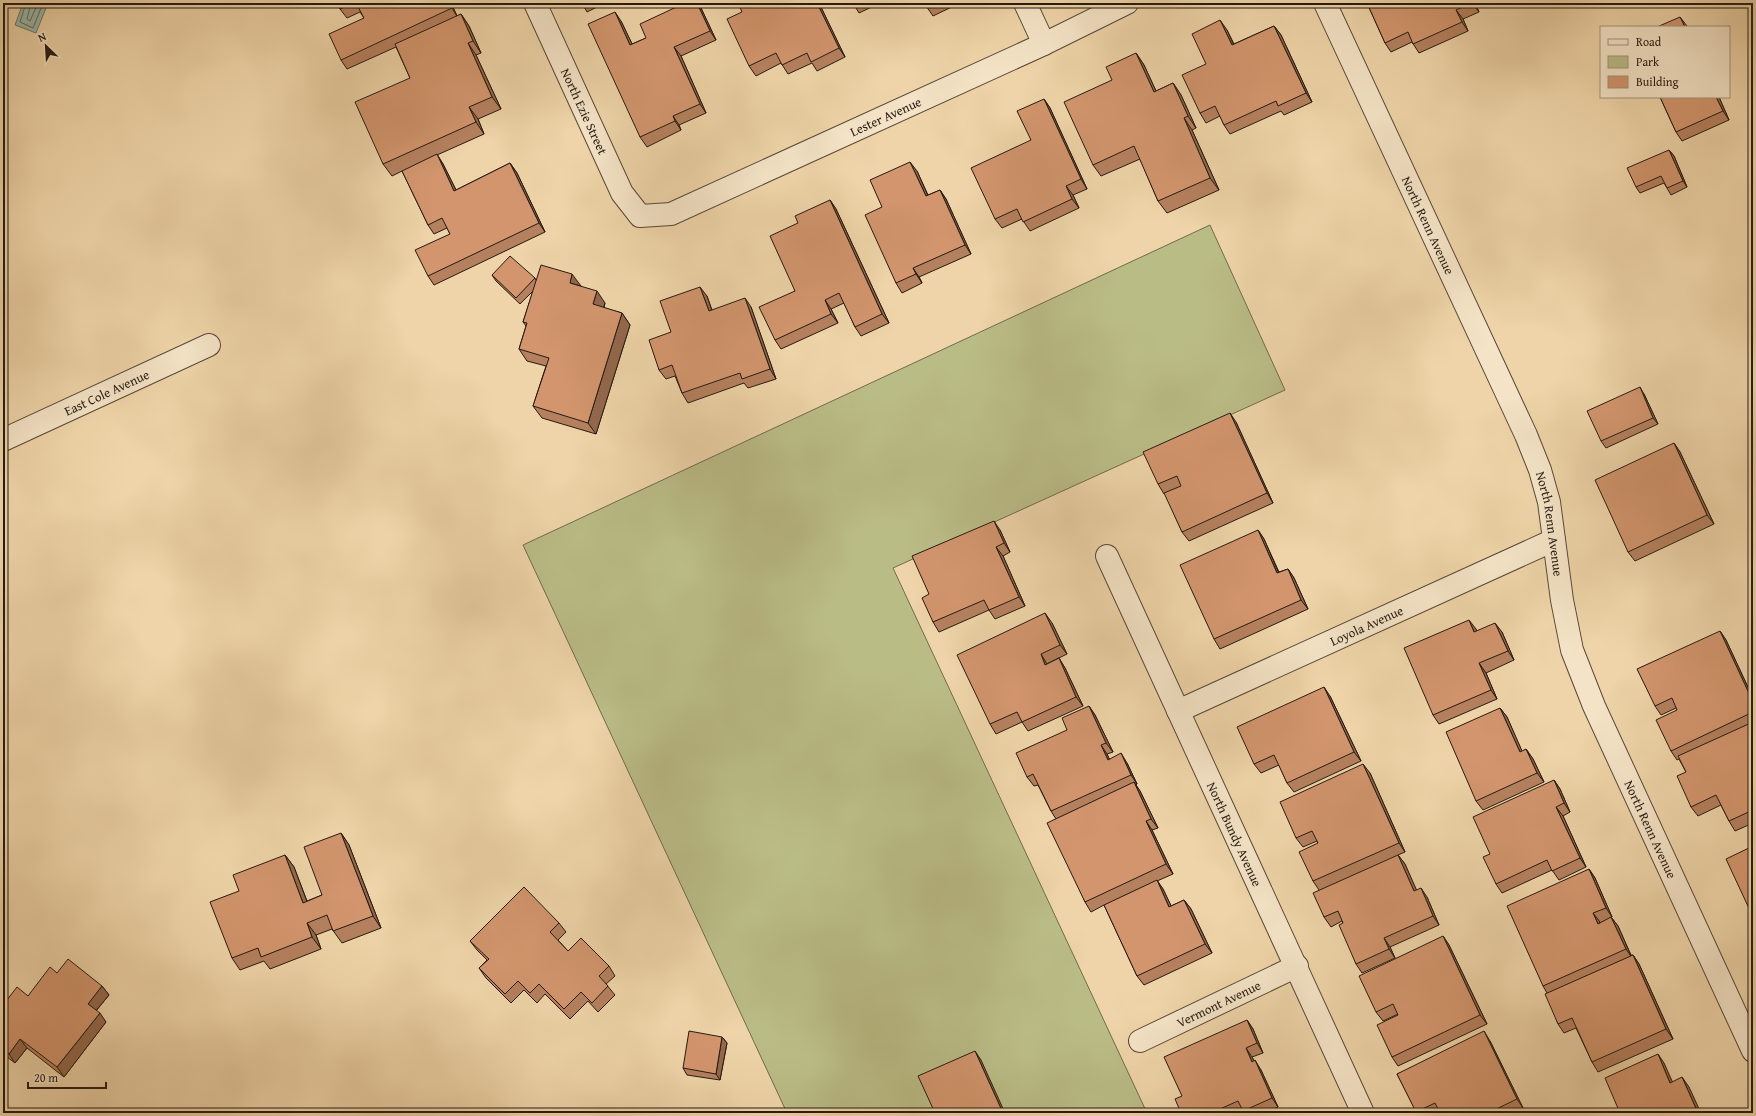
<svg xmlns="http://www.w3.org/2000/svg" width="1756" height="1116" viewBox="0 0 1756 1116" font-family="'Gentium Book Plus',serif">
	<style>
		.green { fill: #babc86; stroke: #706b4c }
		.water { fill: #99b8a8; stroke: #6b796c }
		.lines { fill: none; stroke-linecap: round; stroke-linejoin: round }
		.shore { stroke: #60695d; stroke-width: 1 }
		.minor-casing { stroke: #584838; stroke-width: 24 }
		.minor { stroke: #f4e3c6; stroke-width: 22 }
		.wall { fill: #b5805e; stroke: #261a12 }
		.shaded-wall { fill: #93684c; stroke: #261a12 }
		.building { fill: #d2956d; stroke: #261a12 }
		.labels { text-anchor: middle; stroke-width: 3; stroke-linejoin: round; paint-order: stroke }
		.street-label { font-size: 13px; fill: #261a12; stroke: #f4e3c6 }
	</style>
	<rect width="100%" height="100%" fill="#eed4a8"/>
	<filter id="stains"><feTurbulence type="fractalNoise" baseFrequency=".005" numOctaves="4"/><feColorMatrix values="0 0 0 0 .2 0 0 0 0 .09 0 0 0 0 .02 0 0 0 .5 -.17"/></filter>
	<radialGradient id="worn" r=".72"><stop offset=".6" stop-color="#630" stop-opacity="0"/><stop offset="1" stop-color="#630" stop-opacity=".3"/></radialGradient>
	<path class="green" d="M1210,225L1285,390L893,568L1147,1113H787L523,545Z"/>
	<path class="water" d="M23,3H48L36,33L15,25Z"/>
	<g class="lines">
		<path class="shore" d="M26,3L20,22L33,28L43,3
			M31,3L27,19L30,21L38,3"/>
		<g class="minor-casing">
			<g id="minor">
				<path id="s1" d="M535,3L622,193L640,216L671,214L1044,44L1127,3"/>
				<path d="M1025,3L1044,44"/>
				<path id="s2" d="M1325,3L1526,435L1540,470L1549,502L1562,600L1572,650L1594,706L1753,1051"/>
				<path id="s3" d="M3,440L209,345"/>
				<path id="s4" d="M1107,556L1363,1113"/>
				<path id="s5" d="M1178,711L1554,540"/>
				<path id="s6" d="M1140,1041L1297,966"/>
			</g>
		</g>
		<use href="#minor" class="minor"/>
	</g>
	<path class="wall" d="M338,3H451L457,16L461,14L469,26L481,53L476,55L501,109L478,119L484,134L437,155L443,164L456,190L510,163L517,173L545,232L434,285L428,276L450,234L447,228L434,234L428,225L402,171L392,176L383,164L410,78L396,47L347,69L341,60L364,18L360,12L347,18L340,9Z
		M582,3H605L587,12Z
		M819,3L845,57L817,71L812,63L788,74L781,63L756,76L749,66Z
		M853,3H880L859,13Z
		M924,3H960L933,16Z
		M1367,3H1475L1479,12L1463,19L1468,31L1419,53L1412,42L1391,52L1385,43Z
		M701,8L716,40L681,56L706,113L679,125L681,130L647,147L640,137L621,21L632,44L646,38Z
		M1274,26L1281,35L1312,102L1284,115L1281,111L1230,134L1224,125L1220,116L1206,123L1200,113L1206,64L1227,30L1234,44Z
		M1136,53L1144,65L1156,91L1173,83L1181,95L1196,128L1192,130L1219,190L1167,213L1158,201L1140,159L1101,176L1093,165L1112,80Z
		M1660,97H1719L1729,120L1682,141L1676,132Z
		M1044,99L1050,108L1087,189L1073,195L1079,208L1030,231L1022,219L1002,228L995,219L1031,140Z
		M1669,150L1674,156L1687,187L1671,195L1667,188L1664,183L1640,193L1636,187Z
		M917,171L928,195L940,190L946,199L971,254L919,277L922,283L902,293L896,283L882,207Z
		M830,200L836,209L889,323L861,336L855,327L844,303L831,309L838,323L781,349L775,340L795,291L798,223Z
		M492,275L535,278L536,280L580,286L605,303L604,308L622,313L630,325L596,434L542,418L533,406L546,366L527,361L519,349L526,326L523,322L533,291L520,304L496,281Z
		M707,296L712,310L751,307L776,379L748,388L744,383L688,403L682,393L675,376L666,379L659,370L671,332Z
		M1644,394L1658,424L1606,448L1601,441Z
		M1236,422L1273,503L1189,541L1182,532L1165,493L1164,494L1158,484Z
		M1674,443L1680,452L1714,524L1635,561L1628,552Z
		M1000,530L1010,552L1003,556L1025,606L995,619L989,610L939,632L933,622L929,594Z
		M1258,530L1264,539L1279,572L1288,569L1294,578L1308,609L1220,649L1214,639Z
		M1052,623L1067,654L1047,664L1059,658L1065,668L1083,706L1028,731L1022,722L996,734L990,724Z
		M1476,629V631L1502,632L1514,660L1486,673L1497,699L1439,724L1433,715Z
		M1720,631L1726,640L1753,698V823L1735,831L1729,821L1721,805L1698,816L1691,807L1686,772L1679,759L1677,760L1671,751L1677,710L1676,708L1661,715L1655,706Z
		M1330,696L1361,761L1294,792L1287,783L1279,765L1261,773L1254,764Z
		M1089,706L1095,715L1113,752L1107,754L1109,759L1127,763L1137,784L1136,785L1140,791L1158,828L1152,830L1173,874L1157,881L1163,889L1171,906L1184,900L1191,909L1212,953L1144,985L1137,976L1104,905L1091,912L1085,902L1056,819L1051,811L1038,785L1034,786L1027,777L1067,730Z
		M1500,708L1507,717L1522,752L1526,749L1533,759L1544,782L1483,810L1476,801Z
		M1370,773L1405,852L1398,855L1405,864L1416,890L1427,897L1439,925L1390,947L1395,958L1362,973L1356,964L1342,921L1331,927L1324,917L1319,890L1313,881L1318,843L1317,841L1303,847L1296,838Z
		M1554,780L1560,789L1570,812L1563,816L1586,867L1559,880L1552,870L1502,893L1496,884L1490,854Z
		M341,833L349,845L381,928L342,943L332,929L316,935L321,949L270,969L264,961L240,970L232,958L239,891L285,855L294,867L307,901L322,895Z
		M1589,869L1595,878L1612,917H1611L1618,926L1631,955H1633L1639,964L1673,1039L1598,1072L1592,1062L1576,1028L1564,1033L1558,1024L1547,993L1543,986Z
		M559,923L566,932L558,940L568,951L609,966L615,976L606,984L615,995L598,1012L588,1001L570,1019L545,994L537,1003L524,990L511,1003L486,978L479,968L487,960L477,950L470,941Z
		M1443,936L1449,945L1487,1024L1398,1066L1392,1057L1398,1015V1014L1383,1021L1376,1012Z
		M57,973L102,986L109,995L96,1011L106,1022L64,1077L27,1048L15,1063L3,1054V1005L28,996Z
		M1247,1020L1253,1029L1263,1053L1252,1057L1254,1061L1261,1070L1278,1107L1265,1113H1244L1243,1111L1239,1113H1181L1182,1096Z
		M722,1037L727,1043L720,1080L687,1075L683,1068Z
		M1490,1041L1523,1108L1513,1113H1417L1397,1074Z"/>
	<path class="shaded-wall" d="M449,3H451L458,18Z
		M697,3H698L701,8L716,40L710,31Z
		M817,3H819L845,57L839,48Z
		M1472,3H1475L1479,12Z
		M1456,10L1463,19L1468,31L1462,22Z
		M615,12L621,21L637,54L630,45Z
		M461,14L469,26L481,53L473,41Z
		M1680,17L1687,26V27H1685Z
		M1220,20L1227,30L1238,54L1232,45Z
		M1274,26L1281,35L1312,102L1306,93Z
		M468,43L476,55L501,109L492,97Z
		M674,47L681,56L706,113L700,104Z
		M1136,53L1144,65L1162,104L1154,92Z
		M1173,83L1181,95L1196,128L1188,116Z
		M1716,97H1719L1729,120L1723,111Z
		M1044,99L1050,108L1087,189L1081,179Z
		M469,107L478,119L484,134L476,122Z
		M673,116L679,125L681,130L675,121Z
		M1184,118L1192,130L1219,190L1210,178Z
		M1669,150L1674,156L1687,187L1683,181Z
		M437,154L443,164L461,200L454,191Z
		M910,162L917,171L932,205L926,196Z
		M510,163L517,173L545,232L539,223Z
		M1066,186L1073,195L1079,208L1072,199Z
		M940,190L946,199L971,254L965,245Z
		M830,200L836,209L889,323L882,314Z
		M913,268L919,277L922,283L916,274Z
		M572,274L581,286L570,283Z
		M700,287L707,296L715,320L709,311Z
		M597,291L605,303L601,316L593,304Z
		M745,298L751,307L776,379L770,369Z
		M825,300L831,309L838,323L831,314Z
		M622,313L630,325L596,434L588,423Z
		M1640,387L1644,394L1658,424L1653,418Z
		M1230,413L1236,422L1273,503L1267,493Z
		M1674,443L1680,452L1714,524L1707,515Z
		M994,521L1000,530L1010,552L1004,543Z
		M1258,530L1264,539L1283,583L1277,573Z
		M996,547L1003,556L1025,606L1019,597Z
		M1288,569L1294,578L1308,609L1301,600Z
		M1045,613L1052,623L1067,654L1060,645Z
		M1469,620L1476,629L1481,641L1474,632Z
		M1495,623L1502,632L1514,660L1508,651Z
		M1720,631L1726,640L1753,698V702Z
		M1041,654L1047,664L1045,665Z
		M1059,658L1065,668L1083,706L1076,697Z
		M1479,663L1486,673L1497,699L1491,690Z
		M1324,687L1330,696L1361,761L1354,752Z
		M1089,706L1095,715L1113,752L1106,743Z
		M1500,708L1507,717L1527,762L1520,752Z
		M1101,745L1107,754L1114,769L1108,760Z
		M1526,749L1533,759L1544,782L1537,773Z
		M1121,753L1127,763L1137,784L1131,775Z
		M1363,764L1370,773L1405,852L1399,843Z
		M1554,780L1560,789L1570,812L1564,803Z
		M1134,782L1140,791L1158,828L1151,819Z
		M1556,807L1563,816L1586,867L1580,858Z
		M1146,821L1152,830L1173,874L1166,864Z
		M341,833L349,845L381,928L373,916Z
		M285,855L294,867L312,915L303,903Z
		M1398,855L1405,864L1421,900L1414,891Z
		M1589,869L1595,878L1612,917L1606,908Z
		M1157,880L1163,889L1176,916L1169,907Z
		M1421,888L1427,897L1439,925L1433,916Z
		M1184,900L1191,909L1212,953L1205,944Z
		M1593,913L1600,922L1598,924Z
		M1611,917L1618,926L1632,958L1626,949Z
		M307,923L316,935L321,949L312,937Z
		M1443,936L1449,945L1487,1024L1480,1015Z
		M1384,938L1390,947L1395,958L1389,949Z
		M1633,955L1639,964L1673,1039L1666,1029Z
		M102,986L109,995L94,1013L88,1004Z
		M100,1013L106,1022L64,1077L57,1067Z
		M1247,1020L1253,1029L1263,1053L1257,1043Z
		M1484,1031L1490,1041L1523,1108L1517,1099Z
		M722,1037L727,1043L720,1080L716,1074Z
		M20,1039L27,1048L15,1063L9,1054Z
		M1246,1048L1252,1057L1259,1071L1252,1062Z
		M975,1051L981,1060L1005,1113H1003Z
		M1658,1054L1664,1063L1677,1092L1670,1083Z
		M1255,1060L1261,1070L1278,1107L1272,1098Z
		M1682,1077L1689,1087L1701,1113H1698Z"/>
	<path class="building" d="M338,3H352L340,9Z
		M356,3H449L452,8L341,60L329,34L364,18Z
		M582,3H588L583,6Z
		M685,3H697L710,31L674,47L700,104L673,116L675,121L640,137L588,24L615,12L630,45L646,38L640,24Z
		M738,3H817L839,48L811,62L807,53L782,65L776,53L749,66L727,19L742,12Z
		M924,3H934L926,6Z
		M1367,3H1471L1456,10L1462,22L1413,44L1408,32L1385,43Z
		M461,14L473,41L468,43L492,97L469,107L476,122L383,164L355,102L410,78L395,44Z
		M1680,17L1685,27H1657Z
		M1220,20L1232,45L1274,26L1306,93L1278,106L1276,101L1224,125L1215,106L1200,113L1182,75L1206,64L1192,34Z
		M1136,53L1154,92L1173,83L1188,116L1184,118L1210,178L1158,201L1134,146L1093,165L1064,102L1112,80L1106,67Z
		M1660,97H1716L1723,111L1676,132Z
		M1044,99L1081,179L1066,186L1072,199L1023,222L1017,209L995,219L971,168L1031,140L1017,111Z
		M1669,150L1683,181L1667,188L1661,176L1636,187L1627,168Z
		M437,154L454,191L510,163L539,223L428,276L415,250L450,234L442,218L428,225L402,171Z
		M910,162L926,196L940,190L965,245L913,268L916,274L896,283L865,215L882,207L870,180Z
		M830,200L882,314L855,327L839,293L825,300L831,314L775,340L759,307L795,291L770,236L798,223L795,216Z
		M510,256L535,278L516,298L492,275Z
		M541,265L572,274L570,283L597,291L593,304L622,313L588,423L533,406L549,358L519,349L527,323L523,322Z
		M700,287L709,311L745,298L770,369L742,379L740,373L682,393L672,365L659,370L649,340L671,332L660,301Z
		M1640,387L1653,418L1601,441L1587,411Z
		M1230,413L1267,493L1182,532L1164,493L1181,486L1177,476L1158,484L1143,452Z
		M1674,443L1707,515L1628,552L1595,480Z
		M994,521L1004,543L996,547L1019,597L989,610L984,600L933,622L922,598L929,594L912,556Z
		M1258,530L1277,573L1288,569L1301,600L1214,639L1180,565Z
		M1045,613L1060,645L1041,654L1045,665L1059,658L1076,697L1022,722L1017,712L990,724L957,655Z
		M1469,620L1474,632L1495,623L1508,651L1479,663L1491,690L1433,715L1404,648Z
		M1720,631L1753,702V712L1671,751L1656,720L1677,710L1672,698L1655,706L1637,669Z
		M1324,687L1354,752L1287,783L1274,755L1254,764L1237,727Z
		M1089,706L1106,743L1101,745L1108,760L1121,753L1131,775L1051,811L1033,774L1027,777L1016,753L1067,730L1062,718Z
		M1500,708L1520,752L1526,749L1537,773L1476,801L1446,732Z
		M1753,722V810L1729,821L1716,795L1691,807L1677,776L1686,772L1678,756Z
		M1363,764L1399,843L1313,881L1299,852L1318,843L1312,831L1296,838L1280,802Z
		M1554,780L1564,803L1556,807L1580,858L1552,871L1547,860L1496,884L1483,857L1490,854L1473,817Z
		M1134,782L1151,819L1146,821L1166,864L1085,902L1047,823Z
		M341,833L373,916L333,931L327,915L307,923L312,937L261,957L258,948L232,958L210,902L239,891L233,875L285,855L303,903L322,895L304,847Z
		M1753,846V917L1726,859Z
		M1398,855L1414,891L1421,888L1433,916L1384,938L1389,949L1356,964L1339,925L1343,923L1338,911L1324,917L1313,893Z
		M1589,869L1606,908L1593,913L1598,924L1611,917L1626,949L1543,986L1507,906Z
		M1157,880L1169,907L1184,900L1205,944L1137,976L1104,905Z
		M524,887L559,923L550,932L568,951L581,938L609,966L599,976L608,986L592,1003L581,992L564,1009L539,984L530,993L518,981L505,994L479,968L489,959L470,941Z
		M1443,936L1480,1015L1392,1057L1377,1025L1398,1015L1393,1004L1376,1012L1359,976Z
		M1633,955L1666,1029L1592,1062L1572,1018L1558,1024L1545,994Z
		M68,959L102,986L88,1004L100,1013L57,1067L20,1039L9,1054L3,1049V1005L17,987L28,996L50,967L57,973Z
		M1247,1020L1257,1043L1246,1048L1252,1062L1255,1060L1272,1098L1243,1111L1238,1101L1211,1113H1181L1175,1099L1182,1096L1164,1057Z
		M689,1031L722,1037L716,1074L683,1068Z
		M1484,1031L1517,1099L1488,1113H1440L1435,1103L1416,1112L1397,1074Z
		M975,1051L1003,1113H935L918,1076Z
		M1658,1054L1670,1083L1682,1077L1698,1113H1620L1605,1078Z
		M1280,1109L1282,1113H1272Z
		M1523,1109L1525,1113H1515Z"/>
	<g class="labels">
		<g class="street-label">
			<text dy="5" stroke="none"><textPath href="#s1" startOffset="119">North Ezie Street</textPath></text>
			<text dy="5" stroke="none"><textPath href="#s1" startOffset="505">Lester Avenue</textPath></text>
			<text dy="5" stroke="none"><textPath href="#s2" startOffset="245">North Renn Avenue</textPath></text>
			<text dy="5" stroke="none"><textPath href="#s3" startOffset="114">East Cole Avenue</textPath></text>
			<text dy="5" stroke="none"><textPath href="#s2" startOffset="569">North Renn Avenue</textPath></text>
			<text dy="5" stroke="none"><textPath href="#s5" startOffset="207">Loyola Avenue</textPath></text>
			<text dy="5" stroke="none"><textPath href="#s2" startOffset="893">North Renn Avenue</textPath></text>
			<text dy="5" stroke="none"><textPath href="#s4" startOffset="306">North Bundy Avenue</textPath></text>
			<text dy="5" stroke="none"><textPath href="#s6" startOffset="87">Vermont Avenue</textPath></text>
		</g>
	</g>
	<rect width="1756" height="1116" fill="none" stroke="#eed4a8" stroke-width="16"/>
	<rect x="4" y="4" width="1748" height="1108" fill="none" stroke="#261a12" stroke-width="2"/>
	<rect x="8" y="8" width="1740" height="1100" fill="none" stroke="#261a12"/>
	<rect x="1600" y="26" width="130" height="72" fill="#f4e3c6" stroke="#a2937e"/>
	<rect x="1608" y="39" width="20" height="6" fill="#f4e3c6" stroke="#a2937e"/>
	<text x="1636" y="46" font-size="12" fill="#261a12">Road</text>
	<rect x="1608" y="56" width="20" height="12" fill="#babc86" stroke="#a2937e"/>
	<text x="1636" y="66" font-size="12" fill="#261a12">Park</text>
	<rect x="1608" y="76" width="20" height="12" fill="#d2956d" stroke="#a2937e"/>
	<text x="1636" y="86" font-size="12" fill="#261a12">Building</text>
	<g transform="translate(46 46) rotate(335)" stroke="#f4e3c6" stroke-width="3" paint-order="stroke">
	<path d="M0-3L7 15L0 10L-7 15Z" fill="#261a12"/>
	<text y="-6" font-size="11" font-weight="bold" text-anchor="middle" fill="#261a12">N</text>
	</g>
	<path d="M28 1082v6h78v-6" fill="none" stroke="#261a12" stroke-width="2"/>
	<text x="34" y="1082" font-size="12" fill="#261a12" stroke="#f4e3c6" stroke-width="3" paint-order="stroke">20 m</text>
	<rect width="100%" height="100%" filter="url(#stains)"/>
	<rect width="100%" height="100%" fill="url(#worn)"/>
</svg>
